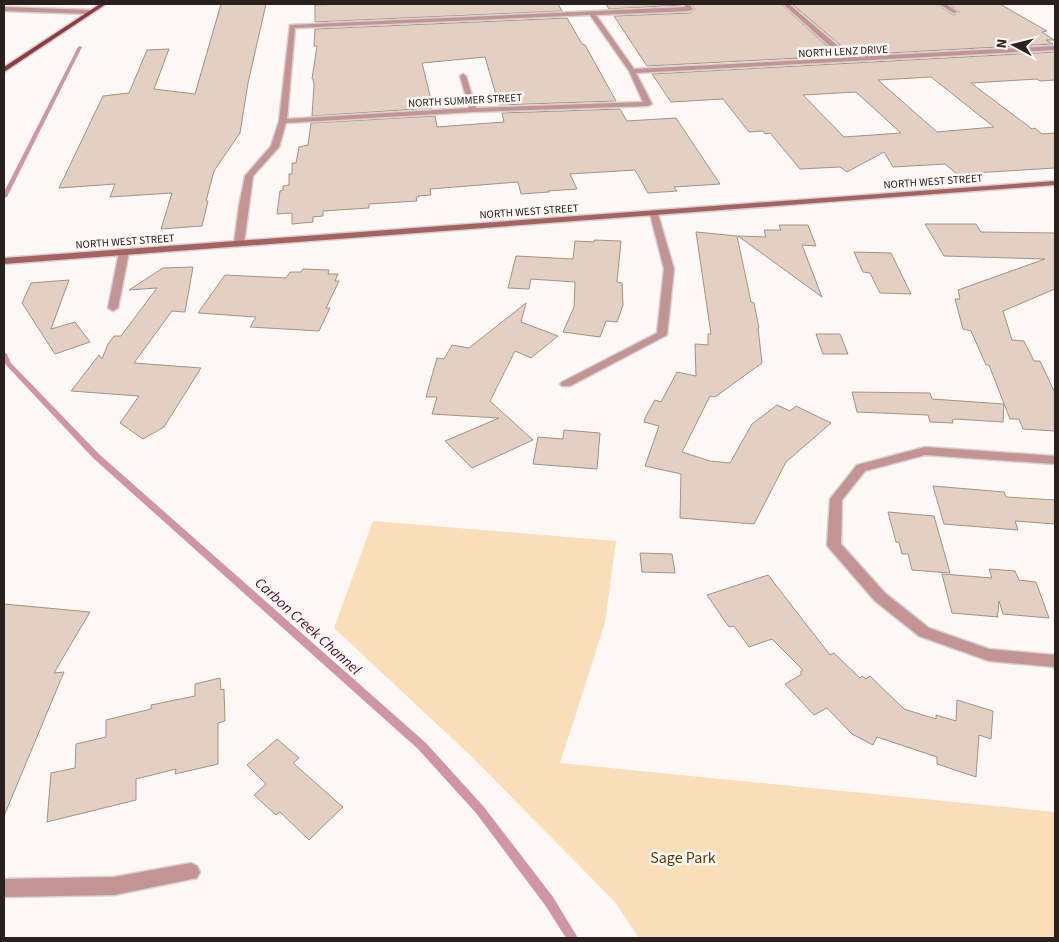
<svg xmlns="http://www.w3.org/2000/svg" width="1059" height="942" viewBox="0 0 1059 942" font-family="'Source Sans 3',sans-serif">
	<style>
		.green { fill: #fadeb9 }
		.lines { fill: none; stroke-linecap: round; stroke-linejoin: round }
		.stream { fill: #d095a6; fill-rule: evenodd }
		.building { fill: #e4d0c3; stroke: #a49285; fill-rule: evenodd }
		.street-casing { stroke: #d7d1cf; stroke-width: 3 }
		.secondary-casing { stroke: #d7d1cf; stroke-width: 3 }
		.primary-casing { stroke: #d7d1cf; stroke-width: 3 }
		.street { fill: #c49393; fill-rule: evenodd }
		.secondary { fill: #a66162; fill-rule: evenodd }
		.primary { fill: #8f3b40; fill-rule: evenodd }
		.labels { text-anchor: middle; stroke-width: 5; stroke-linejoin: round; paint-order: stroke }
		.far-street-label { font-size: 11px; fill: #2a211f; stroke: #fdf8f6 }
		.water-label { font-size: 15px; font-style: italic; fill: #550f2d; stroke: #fdf8f6 }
		.near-park-label { font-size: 16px; fill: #5d3b00; stroke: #fdf8f6 }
	</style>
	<rect width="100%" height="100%" fill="#fdf8f6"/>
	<path class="green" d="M373,521L616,541L605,623L560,763L1055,812V938H639L614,901L471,756L334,628Z"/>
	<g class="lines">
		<path class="stream" d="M80,46L82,47L7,197L4,198V192L78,47Z
			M4,352L7,354L11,363L99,454L426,743L484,807L553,897L578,938H566L545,905L476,813L418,749L93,458L6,365L4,362Z"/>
	</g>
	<path class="building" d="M221,4H266L248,83L240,133L214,171L206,201H208L202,226L161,229L172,193L110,197L115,184L59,188L103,96L129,93L147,50L169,49L154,89L195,94Z
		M346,4H558L562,11L315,22V5Z
		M606,4H681L682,5L609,9Z
		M691,4H781L838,56L647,66L614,16L690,13L695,9Z
		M792,4H937L953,15L960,12L949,4H1000L1047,31L1042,32L1054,40H1046L1053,44L852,55Z
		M567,18L582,44L585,45L616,101L499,105L485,57L422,63L433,108L312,116L314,85L313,79H312L317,46H314L315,29Z
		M1055,52V80L1040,81L1037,79L971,83L1032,129L1035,128L1042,134L1055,133V168L957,174L945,164L893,167L884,152L847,172L840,167L800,169L770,133L765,134L763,131L749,132L723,99L671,102L652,74ZM931,77L994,127L937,132L878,80ZM856,92L901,133L844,137L803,95Z
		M620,109L627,121L676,118L720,184L674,187L677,191L648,193L635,170L570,174L577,189L548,191L549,192L521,194L518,182L430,189L431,195L418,196L419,197H416L417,201L369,204V208L323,211V216L313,217V222L292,224V213L277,214L280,191L283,190V186L289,185V174H292V163H296L299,147L308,145L311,123L435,116L437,127L504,122L502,113Z
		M925,224H976L981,232L1055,233V289L1003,311L1012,340L1024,341L1034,361H1040L1055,393V431L1023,429L1019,419H1010L989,365H986L971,331L963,329L955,299H960L958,290L1045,259L944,256Z
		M779,225H808L816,246L802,245L822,297L738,236L766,237L764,230H781Z
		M696,232L737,236L751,302L754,303L759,328H758L762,363L715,397L710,396L682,452L710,461L730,463L752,424L777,405L790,411L796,406L831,423L786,462L754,524L680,518L681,474L645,466L659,426L644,422L645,418L655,400L661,402L677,372L696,376L695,344L708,345V334H711Z
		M594,240L621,241L617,282L622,283L623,305L617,322L606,321L600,337L563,332L574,307L575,282L531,279L529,289L508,288L516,256L573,259L575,241L594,242Z
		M854,252L891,253L911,294L880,293L870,273L863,272Z
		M193,267L185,312L172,311L134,363L201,368L164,427L143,439L120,423L139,396L71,391L99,355L102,359L108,344L114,336H121L157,288L129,290L163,268Z
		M303,269L329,270L328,274H338L335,281H339L326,308H330L319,331L250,327L256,317L198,313L225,275L286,278L290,272H301Z
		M69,280L51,329L75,322L90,342L55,354L22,303L31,283Z
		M526,303L521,322L558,336L531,358L515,351L490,401L533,440L472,468L445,441L499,418L432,414L437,397H426L437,358L444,359L452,345L469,348Z
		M816,334H840L848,354H823Z
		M852,392L930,393L932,399L1004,404L1003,422L955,419L952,420L953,423L930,422L928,415L857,412Z
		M564,430L600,433L597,469L533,464L538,437L563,439Z
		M933,486L1004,492L1006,497L1055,500V524L1015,521L1018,530L944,524Z
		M888,512L934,516L950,573L912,570L908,554H902L899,542H896Z
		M640,553L672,554L675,573L642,572Z
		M989,569L1015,571L1019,580L1036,582L1049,618L1003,614L999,601L998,613H997L998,617L952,613L942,574L992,578Z
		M768,575L830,655L834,653L860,678L862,676L866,679L870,676L904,709L936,719V715L956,721L957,700L993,711L991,739L979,735L976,777L937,764V757L877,737L873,745L852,734L827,708L814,715L785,684L802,674L800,672L803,670L772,639L749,647L734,626L729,627L707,595Z
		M4,604L90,612L54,673L64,672L4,816Z
		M220,678L221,690L224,689L225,721L218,723V764L175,774L176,769L136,779V800L47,822L51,773L75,768L76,744L106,737V720L151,709V705L195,696V684Z
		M277,739L299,758L293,763L343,807L309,840L280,812L276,815L254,795L266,784L247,765Z"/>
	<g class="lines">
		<g class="street-casing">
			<path id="street" d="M683,4H689L693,9L690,11L596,15L634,69L843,58L783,4H789L851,57L1055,46V50L636,73L652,104L648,106L473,112L286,123L279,147L253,176L244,243L239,246L234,243L239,206L245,176L271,146L279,121L290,25L686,7ZM590,15L629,71L643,102L476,108L466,76L463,74L460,76L469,108L287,119L295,28Z
				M939,4H946L958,12L953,13Z
				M4,7L90,10L93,12L90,14L4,11Z
				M654,211L658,214L674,269L667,335L570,386H562L560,384L562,382L657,333L664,269L650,214Z
				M124,249L129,252L118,308L113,311L108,308L119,252Z
				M925,447L1055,456V464L925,455L865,471L842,500L841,544L885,593L929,628L989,649L1055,655V667L989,661L919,636L875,601L829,548L827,545L830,499L857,465Z
				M191,863L197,866L200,872L197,878L114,895L4,897V879L114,877Z"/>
		</g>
		<g class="secondary-casing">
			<path id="secondary" d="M1055,181V185L4,264V258Z"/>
		</g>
		<g class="primary-casing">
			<path id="primary" d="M100,4H106L4,72V67Z"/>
		</g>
		<use href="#street" class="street"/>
		<use href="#secondary" class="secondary"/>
		<use href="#primary" class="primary"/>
	</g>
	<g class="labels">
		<g class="far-street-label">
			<text transform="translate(843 51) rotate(-3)" y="4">NORTH LENZ DRIVE</text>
			<text transform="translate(465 100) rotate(-3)" y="4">NORTH SUMMER STREET</text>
			<text transform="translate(933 181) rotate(-4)" y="4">NORTH WEST STREET</text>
			<text transform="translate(529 211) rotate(-4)" y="4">NORTH WEST STREET</text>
			<text transform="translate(125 241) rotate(-4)" y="4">NORTH WEST STREET</text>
		</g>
		<g class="water-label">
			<text transform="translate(308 626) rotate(42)" y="5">Carbon Creek Channel</text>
		</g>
		<g class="near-park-label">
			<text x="683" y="863">Sage Park</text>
		</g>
	</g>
	<rect width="1059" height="942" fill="none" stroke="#2a211f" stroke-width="10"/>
	<g transform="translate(1014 45) rotate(277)" stroke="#fdf8f6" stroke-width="4" paint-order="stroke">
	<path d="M0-4L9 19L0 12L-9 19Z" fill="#2a211f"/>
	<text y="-8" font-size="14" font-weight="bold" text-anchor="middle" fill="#2a211f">N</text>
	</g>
</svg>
